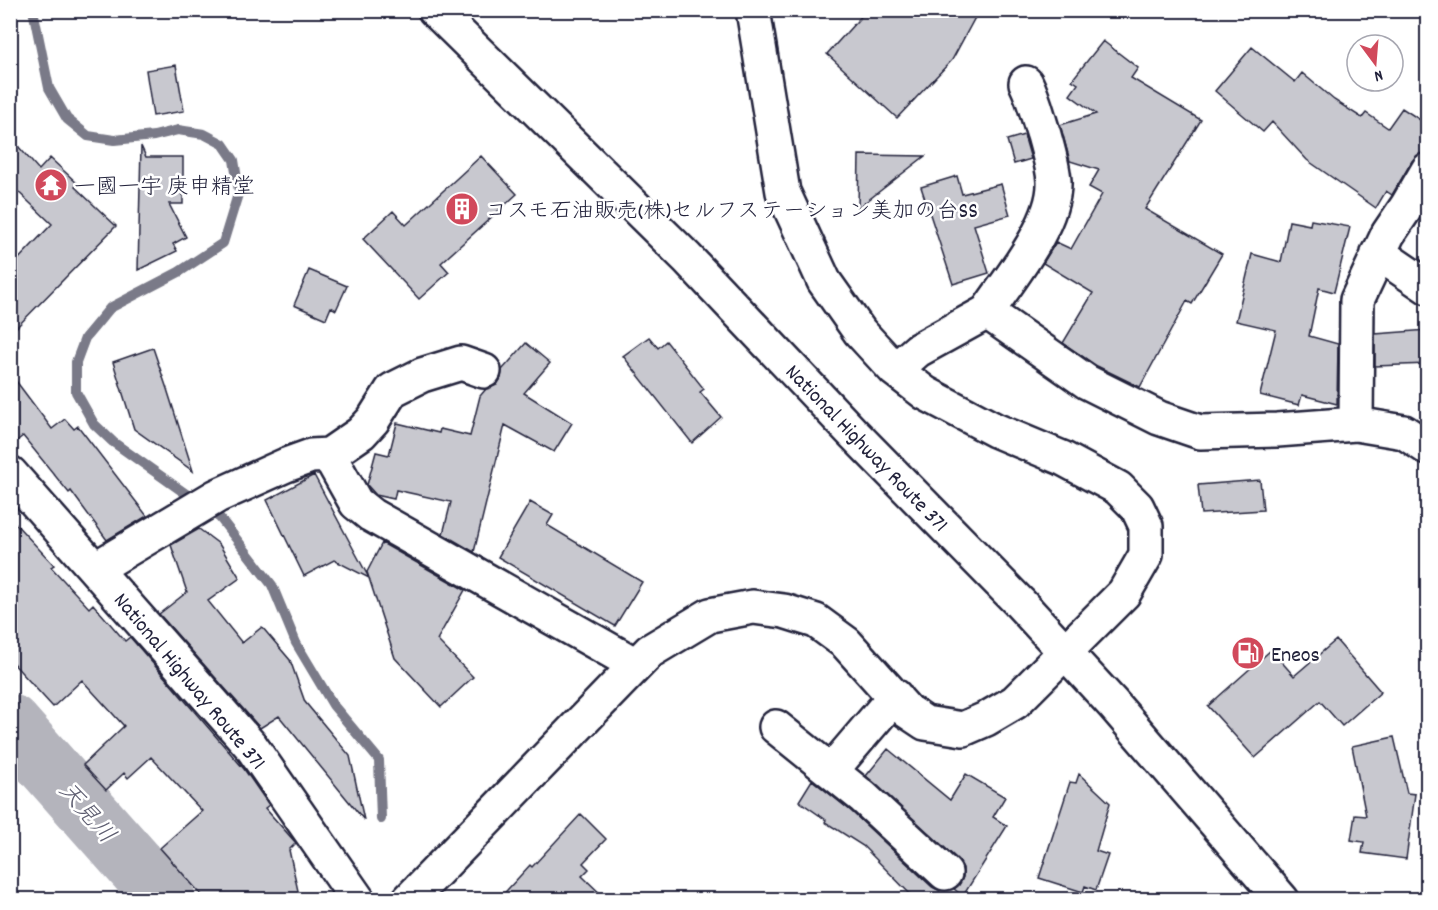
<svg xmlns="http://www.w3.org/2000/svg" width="1438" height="910" viewBox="0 0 1438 910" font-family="Dekko,'Klee One',sans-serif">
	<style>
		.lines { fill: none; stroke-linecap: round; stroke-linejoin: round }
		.stream { stroke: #7a7a88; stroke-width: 10 }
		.river { stroke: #b4b4bc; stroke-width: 60 }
		.building { fill: #c8c8cf; stroke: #22223b; stroke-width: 1.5 }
		.minor-casing { stroke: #22223b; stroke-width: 38 }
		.highway-casing { stroke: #22223b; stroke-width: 38 }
		.minor { stroke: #fff; stroke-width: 33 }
		.highway { stroke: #fff; stroke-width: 33 }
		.labels { text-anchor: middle; stroke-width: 5; stroke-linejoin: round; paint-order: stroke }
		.poi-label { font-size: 22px; fill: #22223b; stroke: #fff; text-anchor: start }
		.street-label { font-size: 22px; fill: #22223b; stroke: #fff }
		.water-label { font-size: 24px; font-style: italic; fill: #5c5c6f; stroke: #fff }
	</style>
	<rect width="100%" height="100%" fill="#fff"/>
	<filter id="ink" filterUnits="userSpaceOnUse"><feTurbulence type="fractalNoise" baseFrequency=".0167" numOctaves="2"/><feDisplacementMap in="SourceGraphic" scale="12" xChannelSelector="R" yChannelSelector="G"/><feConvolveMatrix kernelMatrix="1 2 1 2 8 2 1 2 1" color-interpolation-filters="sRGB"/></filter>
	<g filter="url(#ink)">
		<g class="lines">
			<path class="stream" d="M33,10L49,88L67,119L88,136L114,140L154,136L178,130L204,134L223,144L234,160L239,191L223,243L179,272L110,308L85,338L76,362V392L94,424L113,442L220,518L272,585L296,643L333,705L379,760L381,819"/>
			<path class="river" d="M10,724L166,900"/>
		</g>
		<path class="building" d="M867,10H979L952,60L897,118L827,54Z
			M1103,41L1138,68L1131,78L1201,120L1145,209L1222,254L1192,304L1187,301L1140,387L1097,366L1063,343L1093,293L1043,263L1056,242L1071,249L1102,194L1089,187L1099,170L1070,161L1060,125L1096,114L1070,95L1078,84L1072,80Z
			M1252,47L1295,82L1302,73L1334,100L1362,118L1366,113L1388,128L1402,108L1428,125V148L1412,161L1392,195L1386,191L1376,208L1307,160L1272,122L1263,132L1215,91Z
			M176,65L184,111L153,116L146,70Z
			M1024,135L1031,159L1014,164L1007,140Z
			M10,137L39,170L50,158L78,184L75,187L116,226L10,334V268L52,224L10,184Z
			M141,146L146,157H183V204H169L186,237L173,244L177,251L138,270Z
			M859,155L925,156L858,208Z
			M481,156L517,194L441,263L449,272L419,299L363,239L393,211L406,225Z
			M957,176L962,194L1001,184L1010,215L974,225L989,273L953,284L921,187Z
			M1311,220L1350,227L1334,292L1319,288L1309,336L1338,344L1337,404L1302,395L1299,405L1260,395L1276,330L1236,321L1252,254L1281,262L1289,221L1310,225Z
			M309,270L347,286L336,310L331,307L326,319L294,305Z
			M1428,330V364L1375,366V334Z
			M649,337L658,348L666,341L704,389L700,392L721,417L692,443L623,356Z
			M526,343L550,363L524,393L572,423L554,452L505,425L474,552L443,534L451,502L396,490L394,499L376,495L367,485L376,452L389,455L397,423L439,433L440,429L470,436L480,396L486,389L497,385L501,378L502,370Z
			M153,348L167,389L193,471L134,429L113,362Z
			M10,373L52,429L65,419L74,429L78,426L147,516L107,540L71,491L69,493L23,436L10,446Z
			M314,475L347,537L369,578L334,560L304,576L267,500Z
			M1260,480L1263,510L1201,514L1198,485Z
			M530,502L553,515L547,525L642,582L615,626L498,557Z
			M10,518L54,565L51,567L89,608L93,604L125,641L130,637L244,769L269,805L265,808L296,843L289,850L300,900H206L160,848L202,811L151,757L128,778L124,773L106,790L83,765L124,726L82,680L53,707L10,660Z
			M199,529L219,544L240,578L208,601L242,643L262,627L290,660L305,702L350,756L364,820L279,716L260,728L159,614L187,592L171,545Z
			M382,543L465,590L437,640L473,677L441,707L395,658L367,572Z
			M1336,640L1381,692L1342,726L1320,701L1255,758L1208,706L1271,650L1294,676Z
			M1394,737L1407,793L1415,794L1406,859L1362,853L1364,842L1351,840L1355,815L1366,816L1352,746Z
			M888,749L950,800L966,774L1005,797L993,817L1007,826L963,896L954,889L959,885L963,877V868L958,860L866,776Z
			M1079,774L1110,803L1096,851L1108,855L1096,890L1085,886L1083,892L1039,878L1070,782L1076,783Z
			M812,780L851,811L932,887L940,891L931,900H916L863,846L825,822L826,820L799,801Z
			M581,814L606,839L583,863L589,869L582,876L607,900H498L530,865L532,867Z"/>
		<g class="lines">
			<g class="minor-casing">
				<path id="minor" d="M1378,253L1428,287
					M987,312C1010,278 1056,223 1054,181C1053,166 1048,150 1044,135C1038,117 1034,99 1026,83
					M895,370L918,350L987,312L1087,382L1159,418L1200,432L1277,430L1356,424L1357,300L1388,234L1407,206L1428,170
					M1356,424L1404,432L1428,448
					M329,455L356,503L371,515L636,665
					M98,572L108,561L217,496L286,465L311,456L329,455L361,433L373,420L392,390L422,375L461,363L484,371
					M776,727L863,797L945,873
					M831,771L895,696
					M409,900L650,651L710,615L753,607L784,611L816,621L846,643L907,711L925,723L963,729L986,719L1015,702L1124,593L1146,555V526L1137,507L1118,488L1062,458L995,430L925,393L895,370L860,332L824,281L783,192L753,10"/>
			</g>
			<g class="highway-casing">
				<path id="highway" d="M435,10L687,258L851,431L1019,602L1113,704L1282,900
					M10,473L251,746L358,900"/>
			</g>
			<use href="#minor" class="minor"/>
			<use href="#highway" class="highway"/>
		</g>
	</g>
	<defs>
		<g id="temple-disc" transform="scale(1.725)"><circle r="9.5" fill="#d1495b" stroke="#fff"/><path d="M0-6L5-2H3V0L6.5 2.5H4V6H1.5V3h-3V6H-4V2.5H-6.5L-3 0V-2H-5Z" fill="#fff"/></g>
		<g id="building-disc" transform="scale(1.725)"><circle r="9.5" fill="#d1495b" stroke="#fff"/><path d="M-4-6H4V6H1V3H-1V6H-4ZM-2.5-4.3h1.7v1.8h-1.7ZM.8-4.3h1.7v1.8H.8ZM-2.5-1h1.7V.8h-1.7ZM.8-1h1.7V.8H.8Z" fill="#fff"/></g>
		<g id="fuel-disc" transform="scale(1.725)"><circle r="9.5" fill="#d1495b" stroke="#fff"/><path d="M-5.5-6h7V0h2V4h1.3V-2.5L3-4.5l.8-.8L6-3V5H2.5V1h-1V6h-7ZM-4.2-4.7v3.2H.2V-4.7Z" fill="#fff"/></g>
	</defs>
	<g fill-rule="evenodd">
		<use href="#temple-disc" x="51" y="185"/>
		<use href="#building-disc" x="462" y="209"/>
		<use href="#fuel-disc" x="1248" y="653"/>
	</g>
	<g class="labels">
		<g class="poi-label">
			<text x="74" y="193">一國一宇 庚申精堂</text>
			<text x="485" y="217">コスモ石油販売(株)セルフステーション美加の台SS</text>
			<text x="1271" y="661">Eneos</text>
		</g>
		<g class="street-label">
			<text transform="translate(868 447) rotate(46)" y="8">National Highway Route 371</text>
			<text transform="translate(191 680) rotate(50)" y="8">National Highway Route 371</text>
		</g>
		<g class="water-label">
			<text transform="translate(88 812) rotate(49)" y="8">天見川</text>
		</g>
	</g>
	<rect width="1438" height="910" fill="none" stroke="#fff" stroke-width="36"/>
	<rect x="18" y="18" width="1402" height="874" fill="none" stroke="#22223b" stroke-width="2" filter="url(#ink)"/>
	<g transform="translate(1375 63) rotate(164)"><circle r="28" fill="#ffffff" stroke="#a7a7b1" stroke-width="1.5"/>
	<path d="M0-4.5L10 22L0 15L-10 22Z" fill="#d1495b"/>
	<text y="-9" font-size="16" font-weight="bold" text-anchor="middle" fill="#22223b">N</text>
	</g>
</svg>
